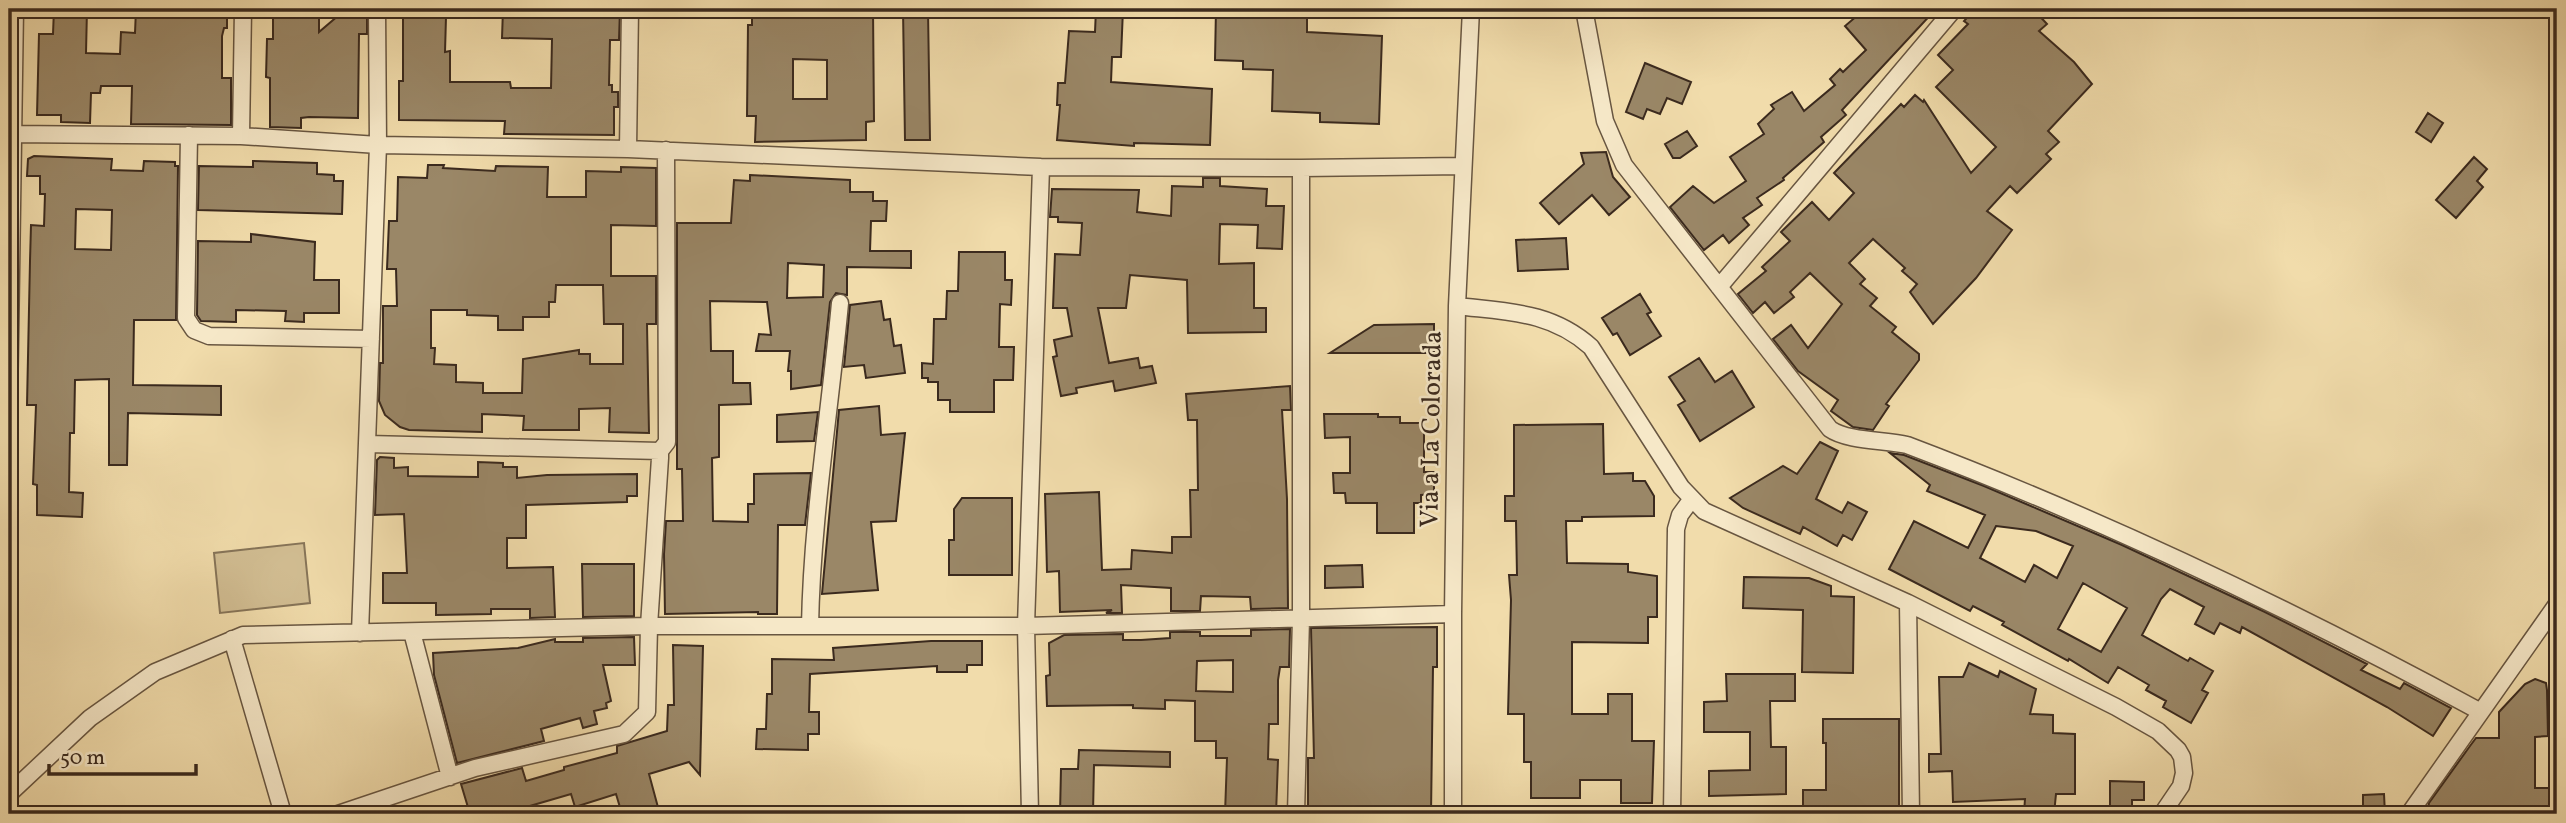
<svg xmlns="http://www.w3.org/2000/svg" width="2566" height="823" viewBox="0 0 2566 823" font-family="Vollkorn,serif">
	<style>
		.green { fill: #d2be93; stroke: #867458; stroke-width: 2 }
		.building { fill: #9a8767; stroke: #3b2a1e; stroke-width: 2; fill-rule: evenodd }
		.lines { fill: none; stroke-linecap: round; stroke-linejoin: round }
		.minor-casing { stroke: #685641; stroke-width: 19 }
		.minor { stroke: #f6e8c8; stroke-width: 16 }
		.labels { text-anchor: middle; stroke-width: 5; stroke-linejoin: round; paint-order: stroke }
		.street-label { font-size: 26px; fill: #3b2a1e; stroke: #f6e8c8 }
	</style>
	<rect width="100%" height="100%" fill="#f1dcab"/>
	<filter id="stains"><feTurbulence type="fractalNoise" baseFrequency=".00286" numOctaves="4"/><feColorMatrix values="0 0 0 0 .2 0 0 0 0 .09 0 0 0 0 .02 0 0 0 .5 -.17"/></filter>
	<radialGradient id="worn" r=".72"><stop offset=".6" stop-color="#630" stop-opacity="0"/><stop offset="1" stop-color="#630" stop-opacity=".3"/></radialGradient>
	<path class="green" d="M304,543L310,603L220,613L214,553Z"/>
	<path class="building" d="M54,9H87L86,53L120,54L121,32L135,33L136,9H227V28H224L222,36V78H231V125L131,124L132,86H101L100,93H91L90,123L61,122V115H37L39,34H53Z
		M273,9H319V32L346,9H367V34H359L358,118L309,117L301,118V128L270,127V78L266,77L267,39H273Z
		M403,9H438V17H446L445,52L450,51V82H510L511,88H551L552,39L502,38L503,9H620L619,40H610L609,85H612V92H618V107H614V135L504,134L505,121L399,120V81H403Z
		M752,9H873L874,121L866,122V140L755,142L756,116H747L748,25H752ZM793,59L827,60V99H793Z
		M903,9H928L930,140H905Z
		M1096,9H1123L1121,57H1112L1111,82L1212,89L1210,145L1134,143V146L1057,140L1060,105H1057L1058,83H1065L1069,31L1095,32Z
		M1216,9H1307V32L1382,36L1379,124L1320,122V113L1272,111L1273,70L1243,69V61L1215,60Z
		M1865,9H1936L1842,110L1846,115L1821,137L1824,142L1783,178L1784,180L1757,198L1762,205L1743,218L1749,225L1729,243L1723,235L1704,250L1670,207L1693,186L1714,203L1746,181L1730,157L1764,134L1758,124L1774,109L1771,105L1792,92L1804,111L1835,85L1830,79L1840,69L1843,72L1866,50L1845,26Z
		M1975,9H2033L2047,24L2039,31L2074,62L2092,84L2048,131L2059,142L2046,154L2051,159L2017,193L2010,186L1987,211L2012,230L1976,278L1933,324L1910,292L1917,284L1902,271L1905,268L1873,239L1849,263L1865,279L1860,284L1877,298L1870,306L1896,327L1892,332L1919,354V360L1886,404L1889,406L1873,430L1853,427L1831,411L1838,400L1798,371L1773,339L1791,325L1808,348L1842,304L1810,273L1790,292L1794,297L1774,313L1765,302L1753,313L1738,294L1766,271L1762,267L1790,241L1781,232L1812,202L1829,220L1854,193L1834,173L1901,104L1904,107L1915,95L1923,102L1924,100L1971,173L1996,147L1936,87L1953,70L1938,55L1968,24L1964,21Z
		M1645,63L1691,82L1682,104L1667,98L1660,114L1647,109L1643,119L1626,112Z
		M2428,113L2443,123L2431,142L2416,132Z
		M1687,131L1697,146L1680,158H1673L1665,144Z
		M1606,152L1613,177L1630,197L1609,215L1592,195L1559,224L1540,203L1584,164L1581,153Z
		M34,156L112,159L111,170L143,171L144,161L175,162V166H178L176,320H134L133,385L221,386V415L128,413L127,465H109V379L75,380L74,433H70L69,492L83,493L82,517L37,515V485L33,484L36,405H27L30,261L31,225L44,226L45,194H40V176H27L28,159ZM76,209L112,210L111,250L75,249Z
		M2474,157L2487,169L2477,181L2483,187L2456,218L2436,200Z
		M253,161L317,163V174L334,175V181H343L342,214L198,210L199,166L253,167Z
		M428,165H444L443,168L495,171L496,166L548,167L547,197H586V171L621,172V167L656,168V226L611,225V276H656V324H647L649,433L609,432L610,408L579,409V430H523L524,416L482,414V432L409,430L400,427L385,415L379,401L380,363H383V306H397L396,269H387L389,221H397L398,177L427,178ZM556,285H603L604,324H623V364H590V354H579V350L523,359L522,393H483V383L456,382V365L434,364L435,348H431V310H467V315L498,316V330H523V317H549V302H555Z
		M750,175L850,180V192H873V201H887L886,221H871L870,251H911V268L847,267V295L836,293L830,302L821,385L791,389V371H788L790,351H756L759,334L771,335L767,302L710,301L711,351H733V383H750L751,404L719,405V457L712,458L713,521L748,522V504H754V474L811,473L805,525H778L777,614H758V612L665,614L664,554L666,521H683L682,469H677V223H731L734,180L750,181ZM788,263L824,265L823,297L787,298Z
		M1203,178H1220V186L1267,189L1266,206H1284L1282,249L1257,248L1258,225L1220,224L1219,264L1254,263V308H1266V332L1188,333L1187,280L1130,275L1126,308H1098L1109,363L1138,358L1140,368L1152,366L1156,383L1115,391L1113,381L1076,388L1077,393L1061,396L1053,357L1057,356L1054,340L1072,336L1067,308H1053L1055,254L1080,255L1082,223L1058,222V217H1050L1052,189L1139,190L1137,212L1171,216L1172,186L1203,187Z
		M251,234L315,242L314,280H339V313H304V322L285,321L286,311L236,310V322L201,321L197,315L198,241L251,242Z
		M1566,238L1568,269L1518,271L1516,240Z
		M959,252H1005V280H1012L1011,305L1000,304L999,347H1014L1013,380H994V412H950V400H938V382H928V378H922V363L933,364L934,319H946L947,291H958Z
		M1640,294L1651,312L1647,314L1661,336L1630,355L1617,333L1613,335L1602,318Z
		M881,301L884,320L890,319L894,346L901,345L905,373L866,378L864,365L844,367L850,305Z
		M1434,324V353H1330L1374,325Z
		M1699,358L1715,382L1732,371L1754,407L1700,441L1678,405L1685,401L1669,377Z
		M1290,386L1291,410H1282L1287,499L1288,608L1251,609L1250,597L1201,596L1200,611H1171V588L1121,585L1122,613H1106L1112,610L1060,612L1059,571L1047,572L1045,494L1099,492L1102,570L1131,569L1132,550L1172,553V537H1191L1190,490H1198L1197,420H1188L1186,394Z
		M879,406L881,435L905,433L896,521L871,522L878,590L822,594L839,410Z
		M818,412L814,441L777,442V415Z
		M1324,414H1378V417H1400V423H1424V472H1434V494L1421,495V503H1414V533H1377V503H1346L1345,493H1334L1333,473H1350V437L1325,438Z
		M1603,424L1604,474L1633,473V481H1645L1654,496V516L1582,517V521H1566L1567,563L1628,564V572L1657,576V617H1648V643L1572,642V714H1608V694H1632V741H1654L1652,803H1621V780H1580V798H1531V762H1524V714H1508L1511,600L1509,575H1517L1516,521H1505V496H1514V425Z
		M1820,442L1838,451L1816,499L1842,513L1848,502L1867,512L1852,540L1843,535L1837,546L1803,527L1800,534L1743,508L1730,498L1783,466L1797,474Z
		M1890,453L1904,455L1984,486L2122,545L2265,612L2367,664L2361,670L2400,689L2404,683L2451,708L2433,736L2387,707L2242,627L2240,633L2220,623L2214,634L2195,624L2204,607L2170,589L2161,599L2142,635L2188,661L2190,658L2213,671L2202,690L2208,693L2191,723L2163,707L2166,701L2146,690L2149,685L2118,667L2108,683L2069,659L2068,661L2002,625L2004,622L1973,606L1970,611L1889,569L1914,521L1968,548L1985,515L1927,491L1930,485ZM1996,526L2036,531L2073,546L2057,578L2034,565L2025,582L1980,558ZM2083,583L2127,608L2101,652L2058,629Z
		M380,457L394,458V468L408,467V476L478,477V462L503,463V467H517V478L547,475L637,474V496H627V502L526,505V538H507V568L553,567L555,617L530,618V609H491V614L436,615V603H383V573H407L404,514L375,515L377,460Z
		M962,498H1012V575H949V540H954V509Z
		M582,564H634V616L583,617Z
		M1362,565L1363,587L1325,588V566Z
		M1744,577L1809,578L1831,586V596L1854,597L1853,673L1802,672L1803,610L1743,608Z
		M1437,627V667H1433L1431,814H1308V758H1314L1311,628Z
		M1290,629L1289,667H1280L1278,680V724H1269L1268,759L1278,760L1276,814H1225L1227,758H1216V741H1195V701L1165,700V709L1133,708V705L1047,706L1046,676L1050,675L1049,643L1064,635L1123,634V640H1141L1170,638V632H1200V636H1251V630ZM1233,660V692L1196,691L1197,661Z
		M634,637L635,665H603L611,701L606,703L607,708L594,711L597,724L583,728L580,718L541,729L544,741L457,763L434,675L433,653L518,648L555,639V642H583V638Z
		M931,641H982V665H967V672H937V666L810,674L809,712H819V734H808V750L756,749L757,729H766L767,694H772V659L834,660L833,648Z
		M673,645L703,646L700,775L689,762L649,774L659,811L648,814H622L616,794L575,807L571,794L523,808L525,814H470L461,784L522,768L526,781L564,770V767L617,753V746L667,731L668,705H674Z
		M1969,663L1998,677L2000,671L2036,689L2030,714L2053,715V733L2075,734V794H2056L2054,814L2024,813L2025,799L1953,802L1952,771L1929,772V754H1941L1939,677H1963Z
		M1726,674H1795V701H1770L1771,747H1786V794L1709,796V771L1750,770V732H1704V702L1727,701Z
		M2535,679L2546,683L2547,690L2548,736L2535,737V788H2549V814H2427L2429,803L2470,746L2476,738H2499V712L2525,684Z
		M1823,719H1899V814H1831V806H1803V790H1826V743H1823Z
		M1079,750L1170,752V767L1094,765L1093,814H1060L1061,769H1078Z
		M2110,781L2144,782V800H2132V814H2110Z
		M2384,794L2385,814H2363V795Z"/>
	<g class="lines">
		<g class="minor-casing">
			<path id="minor" d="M1584,9L1605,121L1624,165L1830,429C1847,441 1884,440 1907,445C2105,520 2295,611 2481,712
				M9,134L241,136L378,145L628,149L1041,167L1301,168L1463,166
				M189,135L186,318L194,330L209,336L371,339
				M241,136L243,9
				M628,149L630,9
				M1719,287L1954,9
				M1457,306C1507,312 1551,311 1591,347L1681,487L1704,511L1908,603L2116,707L2158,731L2178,750L2182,757L2184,773L2181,786L2162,814
				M9,404L15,9
				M368,444L660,451
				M1908,603L1911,814
				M810,626C812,518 830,411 840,303
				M412,632L450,777
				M360,633L378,145L377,9
				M232,639L283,814
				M9,794L90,718L155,672L243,635L649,626H1026L1453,614
				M338,814L475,768L624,734L647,712L649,626L660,458V451L667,442L666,150
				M1030,814L1026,626L1041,167
				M1296,814L1301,618V168
				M1453,814V614L1457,306L1471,9
				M1672,814L1676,529L1680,515L1691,500
				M2409,814L2557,604"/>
		</g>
		<use href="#minor" class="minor"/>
	</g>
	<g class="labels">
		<g class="street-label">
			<text transform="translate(1430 429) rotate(-89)" y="9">Via a La Colorada</text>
		</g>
	</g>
	<rect width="2566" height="823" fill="none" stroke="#f1dcab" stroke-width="35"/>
	<rect x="10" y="10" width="2545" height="802" fill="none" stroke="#3b2a1e" stroke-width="3.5"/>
	<rect x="18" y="18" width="2531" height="788" fill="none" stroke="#3b2a1e" stroke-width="2"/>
	<path d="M49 764v10h147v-10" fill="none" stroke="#3b2a1e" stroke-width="3.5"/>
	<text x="60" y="764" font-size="21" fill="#3b2a1e" stroke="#f6e8c8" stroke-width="5" paint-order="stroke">50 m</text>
	<rect width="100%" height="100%" filter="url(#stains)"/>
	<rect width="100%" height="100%" fill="url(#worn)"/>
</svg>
